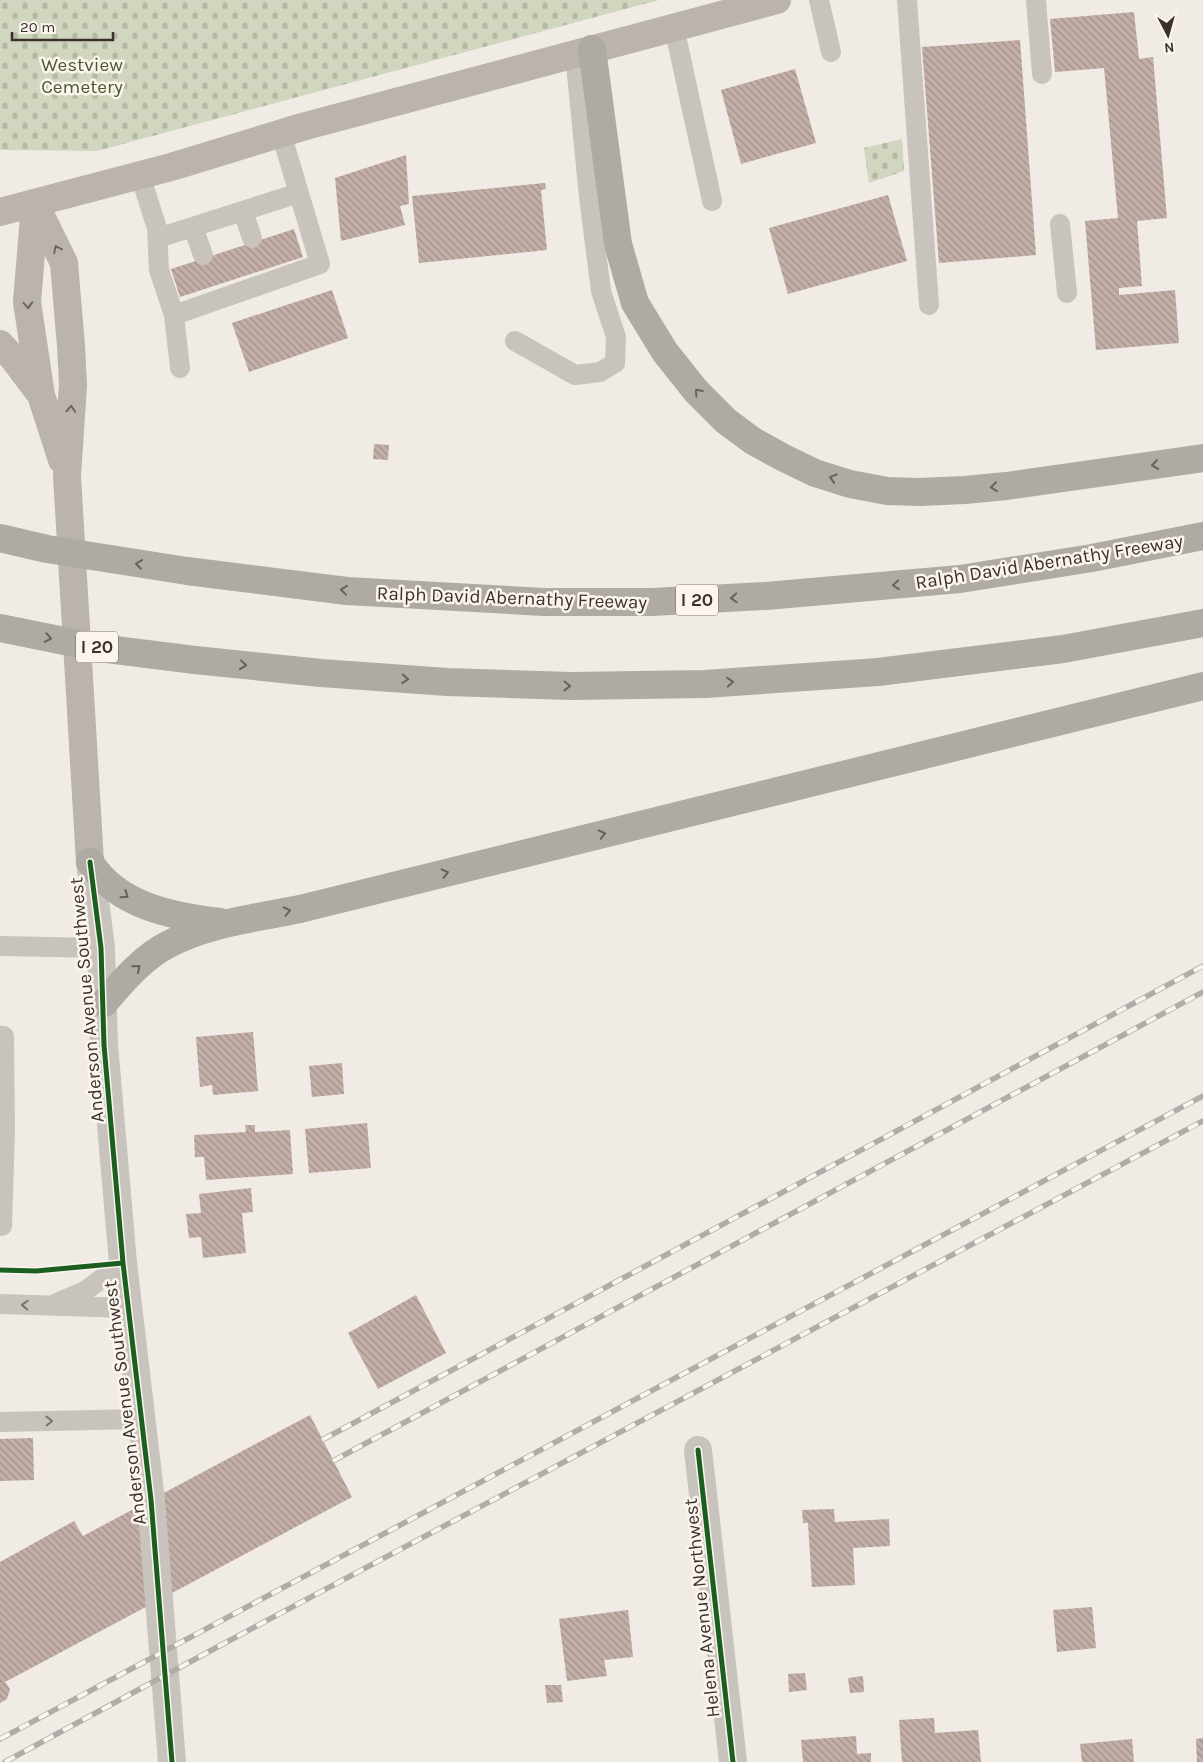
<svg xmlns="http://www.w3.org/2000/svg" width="1203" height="1762" viewBox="0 0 1203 1762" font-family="Karla,sans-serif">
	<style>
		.cemetery { fill: url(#cemetery-stones) }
		.building { fill: url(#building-back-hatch) }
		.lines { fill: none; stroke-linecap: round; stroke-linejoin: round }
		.path { stroke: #c2bbb6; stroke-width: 3; stroke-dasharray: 2.5 2.5; stroke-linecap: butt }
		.service { stroke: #c9c3be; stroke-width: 20 }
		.minor { stroke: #c9c3be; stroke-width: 28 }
		.tertiary { stroke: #c9c3be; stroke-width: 28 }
		.secondary { stroke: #bab3ae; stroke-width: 28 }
		.motorway { stroke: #afaaa4; stroke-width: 28 }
		.rail-casing { stroke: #b1aca8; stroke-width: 5.5 }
		.rail { stroke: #fbf5ee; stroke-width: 4; stroke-dasharray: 11; stroke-linecap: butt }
		.cycleway-casing { stroke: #fbf5ee; stroke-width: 8 }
		.cycleway { stroke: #1b5e20; stroke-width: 5 }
		.oneway { stroke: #6e645f }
		.oneway2 { stroke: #69615b }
		.oneway3 { stroke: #7b726d }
		.labels { text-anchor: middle; stroke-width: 5; stroke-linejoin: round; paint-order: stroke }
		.shield { fill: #fbf5ee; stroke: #756b66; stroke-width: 1 }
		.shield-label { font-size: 18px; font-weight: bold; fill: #3b302b }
		.park-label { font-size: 19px; fill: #4a5a2e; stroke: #fbf5ee }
		.street-label { font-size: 19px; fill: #3b302b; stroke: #fbf5ee }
	</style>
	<defs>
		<pattern id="cemetery-stones" width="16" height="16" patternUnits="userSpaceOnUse" patternTransform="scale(1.25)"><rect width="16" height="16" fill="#d1d6bf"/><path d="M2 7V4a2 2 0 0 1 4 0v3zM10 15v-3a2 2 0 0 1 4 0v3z" fill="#b4b8a4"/></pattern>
		<pattern id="building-back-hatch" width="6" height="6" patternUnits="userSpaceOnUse" patternTransform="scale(1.25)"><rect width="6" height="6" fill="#c3afa7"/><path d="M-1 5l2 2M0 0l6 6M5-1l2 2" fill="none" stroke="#a08f88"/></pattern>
	</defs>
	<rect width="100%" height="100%" fill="#f0ebe5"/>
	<path class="cemetery" d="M0,0H659L97,151L0,150Z
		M902,139L904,171L869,183L864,148Z"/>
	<path class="building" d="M1134,12L1139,59L1153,57L1167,218L1137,221L1142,286L1119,288V295L1175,290L1179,343L1096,350L1085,221L1118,218L1104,68L1055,72L1050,19Z
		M1020,40L1036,255L939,263L922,47Z
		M795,69L816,143L741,164L721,90Z
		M406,155L409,204L400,206L405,225L341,241L335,178Z
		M545,183L546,189L541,190L547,250L419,263L412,196Z
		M888,195L907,261L788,294L769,228Z
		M294,229L303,257L180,297L171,269Z
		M332,290L348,338L249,372L232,323Z
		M374,444L389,445L388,460L373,459Z
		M253,1032L258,1091L213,1095L212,1085L200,1087L196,1037Z
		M342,1063L344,1094L312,1097L309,1066Z
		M367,1123L371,1168L309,1173L305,1129Z
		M245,1125H255V1132L290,1130L293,1174L206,1180L204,1157H195L194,1135L246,1132Z
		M251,1188L253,1212L242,1213L246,1253L203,1258L201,1237L189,1238L186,1214L201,1213L199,1194Z
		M416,1295L446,1353L378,1389L348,1333Z
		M310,1415L352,1497L5,1682L10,1689L7,1699L0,1703V1562L74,1521L83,1536Z
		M33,1438L34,1480L0,1481V1439Z
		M834,1509L835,1522L889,1519L890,1546L853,1548L855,1585L812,1587L808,1523H803L802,1510Z
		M1092,1607L1096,1648L1057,1652L1053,1610Z
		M628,1610L633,1657L604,1660L607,1676L567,1681L559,1619Z
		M805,1673L807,1690L789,1692L788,1674Z
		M863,1676L864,1692L850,1693L848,1678Z
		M545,1685H561L563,1702L547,1703Z
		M934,1718L935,1733L978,1730L981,1762H902L899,1720Z
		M856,1736L857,1754L871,1753V1762H803L801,1740Z
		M1203,1738V1762H1197L1196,1739Z
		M1132,1739L1134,1762H1082L1080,1744Z"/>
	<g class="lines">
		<path class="path" d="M0,1270L36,1271L64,1268"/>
		<path class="service" d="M819,0L831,52
			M907,0L929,305
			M1036,0L1042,74
			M674,27L712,201
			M140,175L157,228L159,270L174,315
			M243,211L252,238
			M1060,224L1067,293
			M193,227L203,255
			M158,238L299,193
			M515,341L575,375L600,372L615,363L616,337L601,291L589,197L575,54
			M180,368L174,315L320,264L281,133
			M0,946L101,948
			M0,1036H4L5,1132L2,1226
			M57,1303L85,1291L123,1263
			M0,1304L127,1308
			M0,1422L143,1419"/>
		<path class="minor" d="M698,1450L733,1762"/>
		<path class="tertiary" d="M90,862L101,948L104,1045L123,1263L151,1500L172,1762"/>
		<path class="secondary" d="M35,204L64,263L71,346L73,385L67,476L90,862
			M35,205L27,302L41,395L62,460
			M0,212L171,167L302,127L777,0
			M0,344L14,359L38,391"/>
		<path class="motorway" d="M592,49L618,244L635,303L665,352L696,391L726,421L753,441L782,457L815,473L850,484L887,491L920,492L965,490L1006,486L1203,458
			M0,538L47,549L187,571L347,591L544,602H652L766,596L960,579L1092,558L1203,536
			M0,628L99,648L195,660L321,673L447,682L571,686L705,684L878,672L1063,649L1203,623
			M90,862C117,906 172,916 220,922
			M104,1003C123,981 143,957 169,944C208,923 257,918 300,909L1203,686"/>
		<g class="rail-casing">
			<path id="rail" d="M322,1440L1203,966
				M333,1461L1203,992
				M0,1739L1203,1096
				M5,1762L223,1644L1203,1121"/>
		</g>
		<use href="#rail" class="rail"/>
		<g class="cycleway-casing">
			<path id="cycleway" d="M90,862L101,948L104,1045L123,1263L151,1500L172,1762
				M0,1270L36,1271L123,1263
				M698,1450L733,1762"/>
		</g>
		<use href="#cycleway" class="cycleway"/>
	</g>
	<defs><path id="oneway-chevron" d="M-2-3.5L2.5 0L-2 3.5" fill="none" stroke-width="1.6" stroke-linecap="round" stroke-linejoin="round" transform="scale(1.25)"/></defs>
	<g class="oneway">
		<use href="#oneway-chevron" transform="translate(57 249) rotate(-116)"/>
		<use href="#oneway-chevron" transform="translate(28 305) rotate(86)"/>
		<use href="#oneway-chevron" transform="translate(71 409) rotate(-87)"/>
	</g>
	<g class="oneway2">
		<use href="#oneway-chevron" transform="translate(698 392) rotate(-132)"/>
		<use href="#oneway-chevron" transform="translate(1155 465) rotate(172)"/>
		<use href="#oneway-chevron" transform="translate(833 478) rotate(-163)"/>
		<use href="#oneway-chevron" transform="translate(994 487) rotate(174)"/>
		<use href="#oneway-chevron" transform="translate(139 564) rotate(-171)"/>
		<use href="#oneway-chevron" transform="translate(896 585) rotate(175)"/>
		<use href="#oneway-chevron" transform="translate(344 590) rotate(-174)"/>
		<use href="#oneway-chevron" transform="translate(734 598) rotate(177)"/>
		<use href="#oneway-chevron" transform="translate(48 638) rotate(11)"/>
		<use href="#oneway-chevron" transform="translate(243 665) rotate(6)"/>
		<use href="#oneway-chevron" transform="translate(405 679) rotate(4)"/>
		<use href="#oneway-chevron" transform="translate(730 682) rotate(-4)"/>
		<use href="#oneway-chevron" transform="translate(567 686) rotate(1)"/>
		<use href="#oneway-chevron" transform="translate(602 834) rotate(-14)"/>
		<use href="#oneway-chevron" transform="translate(445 873) rotate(-14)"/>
		<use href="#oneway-chevron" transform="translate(125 895) rotate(34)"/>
		<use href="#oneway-chevron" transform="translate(287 911) rotate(-12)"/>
		<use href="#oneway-chevron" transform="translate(137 968) rotate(-41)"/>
	</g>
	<g class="oneway3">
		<use href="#oneway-chevron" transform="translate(25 1305) rotate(-178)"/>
		<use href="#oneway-chevron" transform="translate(49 1421) rotate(-1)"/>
	</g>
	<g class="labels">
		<g class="shield">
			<rect x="676" y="584.5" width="42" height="31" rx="4"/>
			<rect x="76" y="631.5" width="42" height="31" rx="4"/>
		</g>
		<g class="shield-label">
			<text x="697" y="606">I 20</text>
			<text x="97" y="653">I 20</text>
		</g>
		<g class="park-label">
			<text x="82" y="71">Westview<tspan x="82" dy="22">Cemetery</tspan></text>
		</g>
		<g class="street-label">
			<text transform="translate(1049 561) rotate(-9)" y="7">Ralph David Abernathy Freeway</text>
			<text transform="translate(512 597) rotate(2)" y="7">Ralph David Abernathy Freeway</text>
			<text transform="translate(86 1000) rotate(-95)" y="7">Anderson Avenue Southwest</text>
			<text transform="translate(124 1403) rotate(-97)" y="7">Anderson Avenue Southwest</text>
			<text transform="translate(701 1608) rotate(-96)" y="7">Helena Avenue Northwest</text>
		</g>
	</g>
	<g transform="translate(1168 35) rotate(174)" stroke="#fbf5ee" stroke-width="4" paint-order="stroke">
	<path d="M0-4L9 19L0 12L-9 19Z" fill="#3b302b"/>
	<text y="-8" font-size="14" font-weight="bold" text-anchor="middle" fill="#3b302b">N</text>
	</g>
	<path d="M12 32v8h101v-8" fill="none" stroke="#3b302b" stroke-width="2.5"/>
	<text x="20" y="32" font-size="15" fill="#3b302b" stroke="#fbf5ee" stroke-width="4" paint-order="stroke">20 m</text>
</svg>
